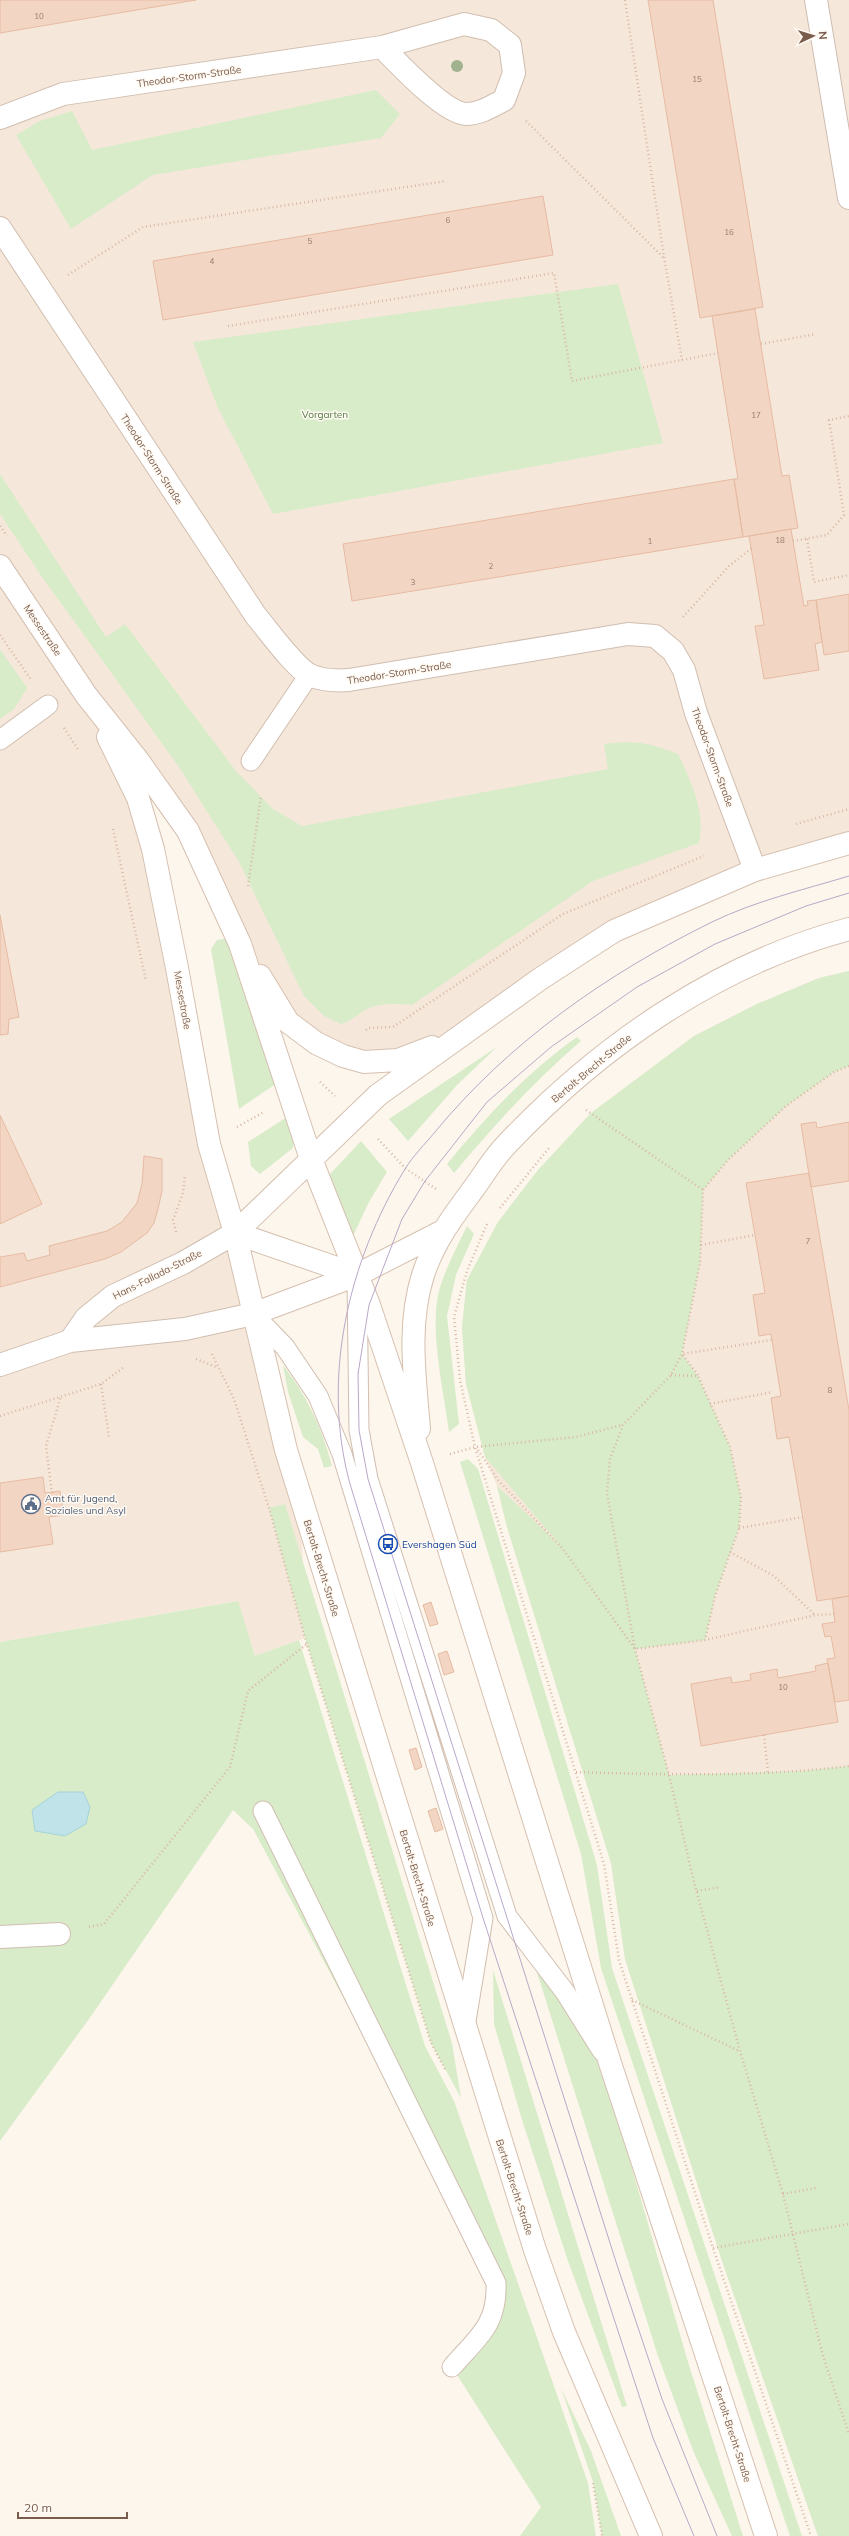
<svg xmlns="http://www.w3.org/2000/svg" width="849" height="2536" viewBox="0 0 849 2536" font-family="Mulish,sans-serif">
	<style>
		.residential { fill: #f5e8da }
		.green { fill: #d8ecc9 }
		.water { fill: #bfe3e8; stroke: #a5d3da }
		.building { fill: #f3d5c3; stroke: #e6bba3 }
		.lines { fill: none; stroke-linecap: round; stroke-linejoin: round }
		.lane-casing { stroke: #d1beb0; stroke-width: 21 }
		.street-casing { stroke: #d1beb0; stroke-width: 24 }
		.secondary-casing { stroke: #d6c0b0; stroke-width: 24 }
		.path { stroke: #d9b8a5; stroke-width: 2.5; stroke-dasharray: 1 3; stroke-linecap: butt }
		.lane { stroke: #fff; stroke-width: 19 }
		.street { stroke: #fff; stroke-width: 22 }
		.secondary { stroke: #fff; stroke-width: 22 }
		.tram { stroke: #b9a8c9; stroke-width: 1 }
		.tree { fill: #a0b28e }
		.labels { text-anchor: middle; stroke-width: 3; stroke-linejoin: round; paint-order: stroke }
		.number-label { font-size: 8px; fill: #987a6a }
		.street-label { font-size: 10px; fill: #7a5c4d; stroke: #fffaf3 }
		.park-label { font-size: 10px; fill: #537a41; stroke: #fffaf3 }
		.service-label { font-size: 10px; fill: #4e5e75; stroke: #fffaf3; text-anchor: start }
		.transit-label { font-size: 10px; fill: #164399; stroke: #fffaf3; text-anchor: start }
	</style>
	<rect width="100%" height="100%" fill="#fdf6ec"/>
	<path class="residential" d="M0,0H849V843L614,931L459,1037L364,1062L288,1022L137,759L129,778L301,1499L305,1638L255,1656L237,1601L0,1642Z
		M849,971V2536H818L721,2258L625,1959L611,1863L507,1527L497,1486L485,1457L466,1384L462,1327L467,1280L498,1222L538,1170L591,1113L694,1036L757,1004L819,978Z"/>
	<path class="green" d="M376,90L400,114L381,138L153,175L71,229L16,135L40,121L72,111L92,150Z
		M618,284L663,443L273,514L218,408L193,342Z
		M0,474L106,637L125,624L236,771L273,809L302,826L608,769L604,744C635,740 648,742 678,754C691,782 706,812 699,843L593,881L412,1005C397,1004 379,1002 365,1010C357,1015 351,1021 341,1024L324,1016L304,996L239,862L179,767L40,574L0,514Z
		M0,649L27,688L14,709L0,719Z
		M224,939L233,945L277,1083L239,1109L211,949L217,940Z
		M849,971V1066L834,1072L786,1106L728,1160L703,1190L700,1263L682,1354L698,1376L730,1447L741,1498L739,1528L715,1596L705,1640L635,1649L669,1775L803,1771L849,1766V2536H818L721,2258L625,1959L611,1863L507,1527L497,1486L560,1545L485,1457L466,1384L462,1327L467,1280L498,1222L538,1170L591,1113L694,1036L757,1004L819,978Z
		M577,1037L581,1041C534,1081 494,1126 454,1173L447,1164C486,1117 526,1073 577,1037Z
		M497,1047L457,1085L408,1141L389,1119Z
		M287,1117L294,1139L293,1148L260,1174L251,1166L248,1142Z
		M361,1141L387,1172L369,1202L351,1240L330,1174Z
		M467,1226L474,1234L456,1275L447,1316L459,1424L449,1432C444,1392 429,1330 439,1291C445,1269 457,1247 467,1226Z
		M283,1365C307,1396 322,1428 332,1466L324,1468L318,1449L303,1437L288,1392Z
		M468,1459L478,1469L597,1865L612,1968L802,2536H790L601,1968L581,1854L460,1462Z
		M285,1504L452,2043L461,2098L431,2043L305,1638L269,1508Z
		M238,1601L255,1656L299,1640L425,2046L454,2101L588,2483L596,2536H520L541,2507L452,2367L491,2322L496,2283L253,1829L233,1810L89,2019L0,2141V1642Z
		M535,1966L557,1988L592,2046L627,2151L688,2362L743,2536H732L694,2453L658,2356Z
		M493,1970L627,2406L622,2407L568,2261L523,2123L494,2024Z
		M561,2388L591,2451L621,2536H602L593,2482Z"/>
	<path class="water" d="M58,1792H83L90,1807L86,1824L65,1836L35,1831L32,1810Z"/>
	<path class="building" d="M0,0H196L0,33Z
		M648,0H713L763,307L700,318Z
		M543,196L553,255L163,320L153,261Z
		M755,309L782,476L789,475L798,528L743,537L734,479H738L712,316Z
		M734,479L743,537L352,601L343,544Z
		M791,529L804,606L808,605L807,601L816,600L822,642L815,644L819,670L764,679L755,626L764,625L749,536Z
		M849,594V651L824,655L816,600Z
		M0,915L19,1017L9,1019L8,1034L0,1035Z
		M0,1115L42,1204L0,1224Z
		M816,1122L817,1128L849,1122V1181L811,1187L801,1124Z
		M144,1156L162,1159V1191L158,1209L154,1223L147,1233L121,1252L105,1259L0,1287V1257L24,1253L27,1261L50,1255L49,1246L107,1231L122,1222L137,1203L142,1184Z
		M809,1173L849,1410V1596L817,1601L789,1437L777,1439L771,1398L781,1396L771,1334L759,1336L753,1295L765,1293L746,1183Z
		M43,1477L45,1493L60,1491L64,1515L49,1517L53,1544L0,1552V1483Z
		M849,1596V1700L835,1702L827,1659L835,1658L831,1636L825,1637L822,1624L835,1622L832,1599Z
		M431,1602L438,1624L430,1626L423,1605Z
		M447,1651L454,1672L444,1675L438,1654Z
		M828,1663L838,1722L701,1746L691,1684L731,1677L732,1683L751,1680L750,1674L777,1669L778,1678L816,1671L815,1666Z
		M416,1748L422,1767L415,1770L409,1750Z
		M436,1808L443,1829L435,1832L428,1811Z"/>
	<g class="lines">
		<g class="lane-casing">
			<path id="lane" d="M0,740L48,705
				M251,761L309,675
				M357,1280L359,1430L368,1479L507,1916L565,1992L602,2051
				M253,1314L285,1347L318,1396L342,1454L483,1918L465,2027
				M263,1811L496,2283C498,2325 477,2338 452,2367"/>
		</g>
		<g class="street-casing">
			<path id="street" d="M816,0L849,198
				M0,118L63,94L382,47L464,24L491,30L510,45L514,73L504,100C492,106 480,114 466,114C444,113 398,63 382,47
				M0,228L256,616C268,630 295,668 310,675C323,681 336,681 349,680L628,634L655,636L673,651L684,670L696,713L755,870
				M70,1341L86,1318L113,1296L183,1263L235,1233
				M0,1365L70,1341L185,1329L253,1314
				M0,1937L59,1934"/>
		</g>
		<g class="secondary-casing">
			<path id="secondary" d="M0,566L86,695L137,759L188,831L240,944L311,1159L369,1305L422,1463L611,2066L766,2536
				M108,737L138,798L153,849L177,968L209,1144L235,1233L286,1450L535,2250L564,2332L651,2536
				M260,976L288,1022L316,1043L343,1056L364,1062L398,1060L432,1047
				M235,1233L378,1095L540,979L614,931L755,870L849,843
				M235,1233L357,1275
				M253,1314L357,1275L441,1232
				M419,1429C415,1378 407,1325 423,1275C434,1241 454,1215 474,1188C485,1173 494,1157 507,1144C600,1046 717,964 849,929"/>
		</g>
		<path class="path" d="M625,0L664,257L682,360
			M526,121L663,257
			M68,275L143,227L446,181
			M228,326L554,273L572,381L718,353
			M761,344L816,334
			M0,526L7,536
			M807,539L814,582L849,575
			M793,541L827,535L844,515L829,420L849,416
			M683,617L729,566L752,548
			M0,635L32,681
			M64,728L79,751
			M796,824L849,809
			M113,829L146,981
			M248,886L261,796
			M366,1030L368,1028L393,1027L563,914L704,856
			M849,1066L834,1072L786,1106L728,1160L703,1190L700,1263L682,1354L671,1375L623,1425L610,1459L607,1494L635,1649L669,1775L694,1882L740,2051L783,2194L823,2356L849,2434
			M320,1082L335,1096
			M586,1110L703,1190
			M237,1127L264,1112
			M378,1139L405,1168L436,1189
			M500,1208L549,1148
			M487,1224L467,1271L454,1317L460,1380L475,1447L604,1864L619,1960L713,2248L811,2536
			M176,1232L173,1220L183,1193L185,1176
			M701,1245L755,1235
			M212,1354L234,1399L269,1508L305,1638L431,2043L445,2069
			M196,1359L216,1367
			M671,1375L698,1376L730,1447L741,1498L739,1528L715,1596L705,1640
			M698,1375L682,1354L772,1340
			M101,1384L109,1437
			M710,1404L773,1392
			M0,1416L101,1384L124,1367
			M478,1450L498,1480L563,1549L635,1649L705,1640L816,1615L835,1614
			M450,1454L475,1447L576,1437L622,1425
			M52,1493L46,1446L61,1396
			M739,1528L803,1517
			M730,1552L774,1576L815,1615
			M764,1735L768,1772
			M576,1772C667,1775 759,1777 849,1766
			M697,1891L720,1887
			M89,1927L104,1924L230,1767L248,1691L308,1643
			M632,2000L739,2051
			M783,2194L816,2188
			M713,2248L849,2224
			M593,2483L602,2536"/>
		<use href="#lane" class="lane"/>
		<use href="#street" class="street"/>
		<use href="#secondary" class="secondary"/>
		<path class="tram" d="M694,2536L653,2438L483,1918L350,1484C321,1378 348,1262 405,1169C413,1156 425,1144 435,1132C509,1042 608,973 712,922C755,901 803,890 849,876
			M717,2536L662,2399L617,2265L368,1479L359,1430L358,1374L369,1305L402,1219L425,1181L487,1102L551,1047L637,987L715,944L806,906L849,893"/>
	</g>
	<circle class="tree" cx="457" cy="66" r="6"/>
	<defs>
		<g id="civic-ring" transform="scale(1)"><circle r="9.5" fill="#fffaf3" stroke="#5c6f8a" stroke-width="1.5"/><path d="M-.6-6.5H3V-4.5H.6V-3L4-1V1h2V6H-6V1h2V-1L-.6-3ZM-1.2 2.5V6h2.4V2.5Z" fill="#5c6f8a"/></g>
		<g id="bus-ring" transform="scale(1)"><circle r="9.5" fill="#fffaf3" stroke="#1a4fb4" stroke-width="1.5"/><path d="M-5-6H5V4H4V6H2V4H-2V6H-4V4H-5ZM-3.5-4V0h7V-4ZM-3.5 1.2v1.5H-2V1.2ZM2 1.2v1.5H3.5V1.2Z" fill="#1a4fb4"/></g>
	</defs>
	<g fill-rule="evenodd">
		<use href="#civic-ring" x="31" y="1504"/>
		<use href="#bus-ring" x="388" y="1544"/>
	</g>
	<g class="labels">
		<g class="number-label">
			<text x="39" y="19">10</text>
			<text x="697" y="82">15</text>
			<text x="448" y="223">6</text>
			<text x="729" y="235">16</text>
			<text x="310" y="244">5</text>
			<text x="212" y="264">4</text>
			<text x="756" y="418">17</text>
			<text x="780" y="543">18</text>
			<text x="650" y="544">1</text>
			<text x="491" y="569">2</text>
			<text x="413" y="585">3</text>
			<text x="808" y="1244">7</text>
			<text x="830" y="1393">8</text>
			<text x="783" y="1690">10</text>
		</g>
		<g class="street-label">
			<text transform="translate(189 76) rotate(-8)" y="4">Theodor-Storm-Straße</text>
			<text transform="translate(152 459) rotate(57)" y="4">Theodor-Storm-Straße</text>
			<text transform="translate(43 630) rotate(56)" y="4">Messestraße</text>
			<text transform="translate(399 672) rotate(-9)" y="4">Theodor-Storm-Straße</text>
			<text transform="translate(713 757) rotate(70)" y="4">Theodor-Storm-Straße</text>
			<text transform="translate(183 1000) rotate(80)" y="4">Messestraße</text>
			<text transform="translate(591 1068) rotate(-40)" y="4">Bertolt-Brecht-Straße</text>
			<text transform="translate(157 1274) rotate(-27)" y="4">Hans-Fallada-Straße</text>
			<text transform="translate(322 1568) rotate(73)" y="4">Bertolt-Brecht-Straße</text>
			<text transform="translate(418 1878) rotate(73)" y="4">Bertolt-Brecht-Straße</text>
			<text transform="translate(515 2187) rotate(72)" y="4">Bertolt-Brecht-Straße</text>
			<text transform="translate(733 2434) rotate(72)" y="4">Bertolt-Brecht-Straße</text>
		</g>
		<g class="park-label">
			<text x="325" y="418">Vorgarten</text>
		</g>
		<g class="service-label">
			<text x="45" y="1502">Amt für Jugend,<tspan x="45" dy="12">Soziales und Asyl</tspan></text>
		</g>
		<g class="transit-label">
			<text x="402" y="1548">Evershagen Süd</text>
		</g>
	</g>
	<g transform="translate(813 36) rotate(86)" stroke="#fffaf3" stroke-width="3" paint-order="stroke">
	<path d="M0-3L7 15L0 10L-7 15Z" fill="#7a5c4d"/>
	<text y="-6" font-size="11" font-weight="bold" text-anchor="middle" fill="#7a5c4d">N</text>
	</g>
	<path d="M18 2512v6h109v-6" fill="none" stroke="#7a5c4d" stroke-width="2"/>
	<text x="24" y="2512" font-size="12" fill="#7a5c4d" stroke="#fffaf3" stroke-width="3" paint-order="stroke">20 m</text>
</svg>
